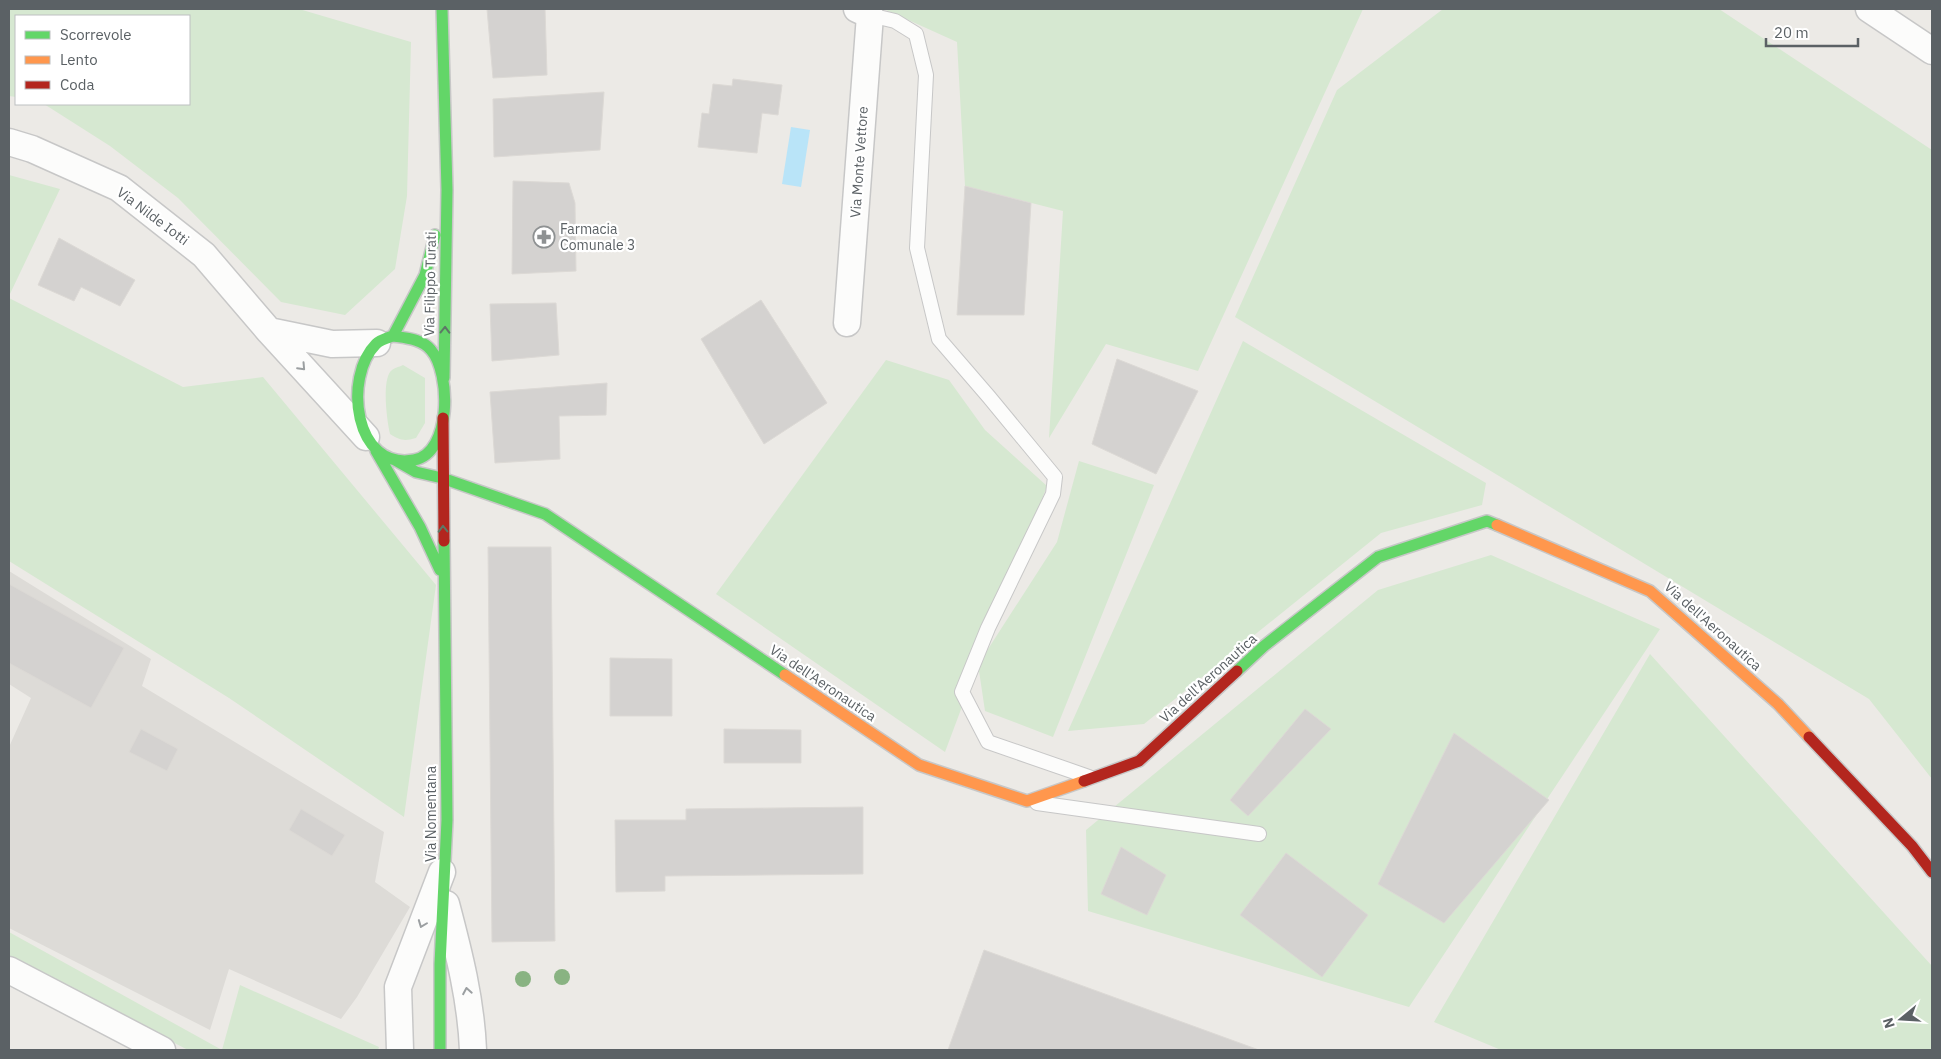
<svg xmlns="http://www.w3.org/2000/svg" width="1941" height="1059" viewBox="0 0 1941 1059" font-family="'IBM Plex Sans',sans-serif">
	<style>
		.industrial { fill: #dddbd7 }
		.green { fill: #d6e8d1 }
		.water { fill: #b9e4f8 }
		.building { fill: #d4d2d0; stroke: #dcd9d5 }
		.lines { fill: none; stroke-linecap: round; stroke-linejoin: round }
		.lane-casing { stroke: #c7c7c7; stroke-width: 16 }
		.street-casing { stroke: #c7c7c7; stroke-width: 29 }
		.fast-casing { stroke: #c7c7c7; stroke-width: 14 }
		.slow-casing { stroke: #c7c7c7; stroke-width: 14 }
		.jam-casing { stroke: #c7c7c7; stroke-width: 14 }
		.lane { stroke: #fcfcfb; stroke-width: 14 }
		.street { stroke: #fcfcfb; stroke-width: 26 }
		.fast { stroke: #63d668; stroke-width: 11 }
		.slow { stroke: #ff974d; stroke-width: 11 }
		.jam { stroke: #b3261e; stroke-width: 11 }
		.tree { fill: #89b382 }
		.oneway { stroke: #5d7866 }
		.oneway2 { stroke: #9b9fa1 }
		.labels { text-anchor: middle; stroke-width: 4.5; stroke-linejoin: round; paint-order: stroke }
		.street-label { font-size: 14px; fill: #5b6165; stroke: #fff }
		.poi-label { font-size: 14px; fill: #5b6165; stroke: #fff; text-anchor: start }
	</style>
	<rect width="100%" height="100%" fill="#eceae6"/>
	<path class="industrial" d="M9,571L151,659L142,686L384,832L375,882L410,907L357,997L341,1019L229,969L210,1030L9,928V747L31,698L9,684Z"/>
	<path class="green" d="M9,9H299L411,42L407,196L395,269L345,315L281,302L178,198L110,146L44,104H189V16H16V97L9,96Z
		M884,9H1363L1198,371L1106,344L1049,438L1063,211L965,186L957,42Z
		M1443,9H1719L1932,150V779L1869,699L1235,317L1337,90Z
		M9,175L60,189L9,296Z
		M9,298L183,387L263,377L436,585L404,817L229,698L9,561Z
		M1243,341L1486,483L1482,505L1381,533L1144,724L1068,731Z
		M886,360L949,380L985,430L1047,486L981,660L1057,542L1079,461L1154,485L1053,737L985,711L978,664L945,752L716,594Z
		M403,365L425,378V423L416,438C405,441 401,441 390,434C387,421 382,384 390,372C393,368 399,367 403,365Z
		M1491,555L1660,629L1409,1007L1088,911L1086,830L1378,590Z
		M1650,654L1932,966V1050H1501L1434,1022Z
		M9,932L222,1050L240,985L379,1047L378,1050H188L9,957Z"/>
	<path class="water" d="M791,127L810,130L801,187L782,184Z"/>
	<path class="building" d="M487,9H545L547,75L493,78Z
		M733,79L782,85L778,115L762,113L757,153L698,147L702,113L709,114L713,84L732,86Z
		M604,92L600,150L494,157L493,99Z
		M513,181L569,183L575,203L576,271L512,274Z
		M965,186L1031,203L1024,315H957Z
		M59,238L135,280L120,306L81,287L74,301L38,285Z
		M761,300L827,403L764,444L701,339Z
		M556,303L559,355L492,361L490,304Z
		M1117,359L1198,391L1156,474L1092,444Z
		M607,383L606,415L559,416L560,459L495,463L490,392Z
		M488,547H551L555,941L492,942Z
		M9,584L124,648L91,708L9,663Z
		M610,658L672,659V716H610Z
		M1305,709L1331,729L1248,816L1230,800Z
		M141,729L178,749L167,771L129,752Z
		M724,729L801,730V763H724Z
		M1454,733L1549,800L1444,923L1378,884Z
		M863,807V874L665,876V891L616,892L615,820H686V809Z
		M301,809L345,835L332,856L289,830Z
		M1121,847L1166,875L1147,915L1101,894Z
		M1286,853L1368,915L1322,977L1240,915Z
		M984,950L1259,1050H948Z"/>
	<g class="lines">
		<g class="lane-casing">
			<path id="lane" d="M870,15L895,21L916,34L926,75L917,248L939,339L989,397L1055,477L1053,494L988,628L962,692L988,742L1089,777
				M1037,803L1259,834"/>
		</g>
		<g class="street-casing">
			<path id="street" d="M1869,9L1932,51
				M9,142L32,149L119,188L204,255L269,331L366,437
				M847,323L870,15L857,9
				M269,331L332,344L377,343
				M446,904C459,953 471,1000 473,1050
				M9,970L162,1050
				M400,1050L398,987L442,872"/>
		</g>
		<g class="fast-casing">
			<path id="fast" d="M442,9L447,190L444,378
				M393,336C406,338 422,339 431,350C451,373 452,453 414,460C354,471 343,377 376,344C380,340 387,338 393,336Z
				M393,336L425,275L435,235
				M376,451L420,527L440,570
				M395,460L416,472L442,478L545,514L785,675
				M1237,671L1264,646L1378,557L1487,521L1497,525
				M440,1050V964L447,820L444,541"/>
		</g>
		<g class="slow-casing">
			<path id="slow" d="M1497,525L1650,591L1778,704L1809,737
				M785,675L919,765L1027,801L1084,781"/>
		</g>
		<g class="jam-casing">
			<path id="jam" d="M443,418L444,541
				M1809,737L1912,846L1932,872
				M1084,781L1139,761L1237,671"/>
		</g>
		<use href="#lane" class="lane"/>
		<use href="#street" class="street"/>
		<use href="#fast" class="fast"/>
		<use href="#slow" class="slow"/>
		<use href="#jam" class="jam"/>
	</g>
	<g class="tree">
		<circle cx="562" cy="977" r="8"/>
		<circle cx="523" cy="979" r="8"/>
	</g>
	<defs><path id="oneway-chevron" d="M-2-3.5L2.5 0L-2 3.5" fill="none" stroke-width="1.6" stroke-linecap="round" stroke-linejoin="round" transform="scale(1.25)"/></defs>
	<g class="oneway">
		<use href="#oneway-chevron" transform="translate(445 330) rotate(-89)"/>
		<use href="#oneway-chevron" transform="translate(443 529) rotate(-91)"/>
	</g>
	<g class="oneway2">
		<use href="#oneway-chevron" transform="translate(302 367) rotate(47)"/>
		<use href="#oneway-chevron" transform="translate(422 924) rotate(111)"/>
		<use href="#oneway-chevron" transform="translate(467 991) rotate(-100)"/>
	</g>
	<defs>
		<g id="pharmacy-ring" transform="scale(1.125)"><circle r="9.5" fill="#fff" stroke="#8e9192" stroke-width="1.5"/><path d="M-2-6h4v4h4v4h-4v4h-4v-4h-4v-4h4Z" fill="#8e9192"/></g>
	</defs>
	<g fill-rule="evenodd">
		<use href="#pharmacy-ring" x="544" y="237"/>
	</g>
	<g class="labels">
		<g class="street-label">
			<text transform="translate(859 162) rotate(-86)" y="5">Via Monte Vettore</text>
			<text transform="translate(153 216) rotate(37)" y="5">Via Nilde Iotti</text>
			<text transform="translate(430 284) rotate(-89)" y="5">Via Filippo Turati</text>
			<text transform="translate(1713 626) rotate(42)" y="5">Via dell'Aeronautica</text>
			<text transform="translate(1208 678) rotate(-42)" y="5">Via dell'Aeronautica</text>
			<text transform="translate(823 683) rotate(34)" y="5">Via dell'Aeronautica</text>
			<text transform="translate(431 814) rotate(-90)" y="5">Via Nomentana</text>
		</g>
		<g class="poi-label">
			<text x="560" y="234">Farmacia<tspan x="560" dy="16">Comunale 3</tspan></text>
		</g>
	</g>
	<rect width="1941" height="1059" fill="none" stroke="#5b6165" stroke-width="20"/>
	<rect x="15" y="15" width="175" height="90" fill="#ffffff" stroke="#bdc0c1"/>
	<rect x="25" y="31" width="25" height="8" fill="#63d668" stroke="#bdc0c1"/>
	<text x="60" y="40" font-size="15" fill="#5b6165">Scorrevole</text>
	<rect x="25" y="56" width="25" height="8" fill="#ff974d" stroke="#bdc0c1"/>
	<text x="60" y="65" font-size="15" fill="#5b6165">Lento</text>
	<rect x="25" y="81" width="25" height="8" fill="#b3261e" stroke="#bdc0c1"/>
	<text x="60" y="90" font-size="15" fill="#5b6165">Coda</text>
	<g transform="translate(1901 1019) rotate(252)" stroke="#ffffff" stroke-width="4" paint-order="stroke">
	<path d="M0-4L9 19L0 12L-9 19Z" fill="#5b6165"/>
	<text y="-8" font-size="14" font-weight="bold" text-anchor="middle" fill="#5b6165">N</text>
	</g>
	<path d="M1766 38v8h92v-8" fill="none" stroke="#5b6165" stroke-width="2.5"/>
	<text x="1774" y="38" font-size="15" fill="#5b6165" stroke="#ffffff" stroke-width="4" paint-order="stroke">20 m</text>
</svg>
